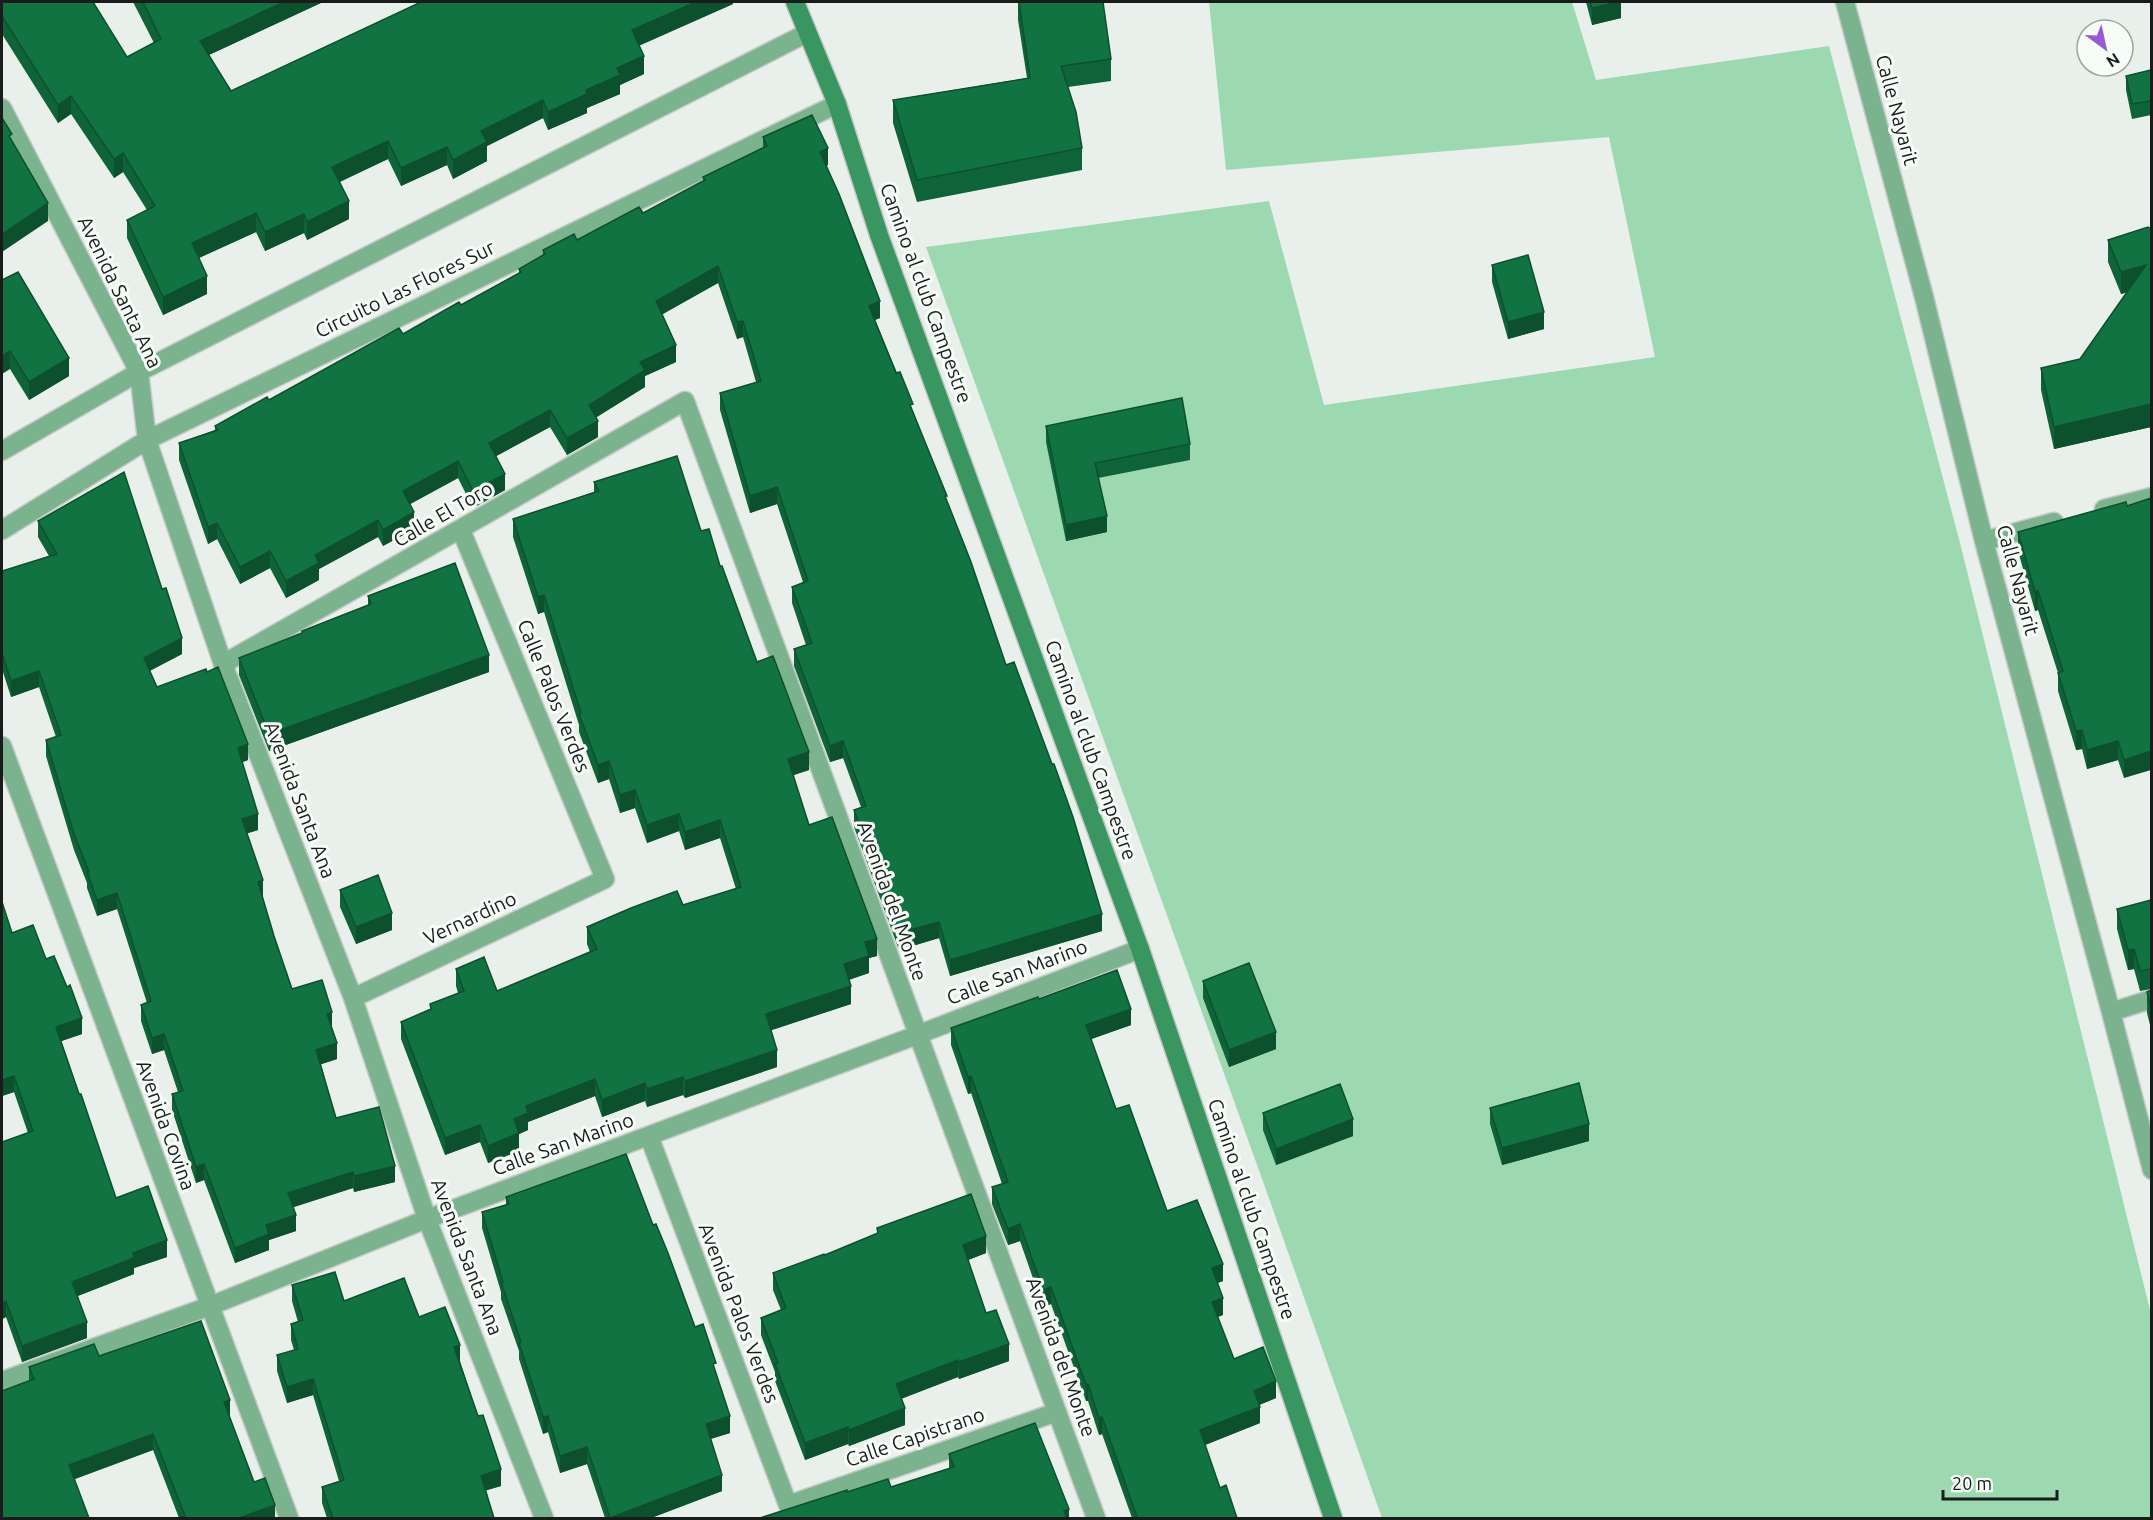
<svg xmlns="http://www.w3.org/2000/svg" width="2153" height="1520" viewBox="0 0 2153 1520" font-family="Ubuntu,sans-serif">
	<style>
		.green { fill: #9cd8b0 }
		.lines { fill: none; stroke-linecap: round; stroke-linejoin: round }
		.minor-casing { stroke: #c4c9c5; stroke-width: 21 }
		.secondary-casing { stroke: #c4c9c5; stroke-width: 21 }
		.minor { stroke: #7cb38f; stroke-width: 18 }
		.secondary { stroke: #3a9661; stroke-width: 18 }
		.wall { fill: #0f6339 }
		.shaded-wall { fill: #0d502e }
		.building { fill: #127342; stroke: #0d502e; stroke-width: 1.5 }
		.labels { text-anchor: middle; stroke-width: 6; stroke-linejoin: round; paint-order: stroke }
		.street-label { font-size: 20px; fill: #1a1c1b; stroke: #f6fcf8 }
	</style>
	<rect width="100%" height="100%" fill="#e9efea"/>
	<path class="green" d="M1209,2H1572L1596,80L1829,46L1960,543L2151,1314V1518H1382L1265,1187L926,247L1269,201L1324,405L1655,357L1609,137L1226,170Z"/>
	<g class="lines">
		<g class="minor-casing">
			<path id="minor" d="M1845,2L1924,297L1984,541L2111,1012L2152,1170
				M2,108L139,372L147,440L223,664L353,998L427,1219L544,1518
				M2,451L139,372L807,33
				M2104,509L2152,497
				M2,530L147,440L837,104
				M1984,541L2054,522
				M223,664L685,401L1096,1518
				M2,746L289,1518
				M353,998L605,879L461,530
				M2111,1012L2152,999
				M649,1136L788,1505L1057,1412
				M2,1381L210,1306L427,1219L917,1035L1140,949"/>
		</g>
		<g class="secondary-casing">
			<path id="secondary" d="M795,2L837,104L879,235L1140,949L1333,1518"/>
		</g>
		<use href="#minor" class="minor"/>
		<use href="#secondary" class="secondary"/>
	</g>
	<path class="wall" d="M2,2L127,57L154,43L133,2H323L209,55L231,91L733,2V4L639,45L644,74L620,85V94L587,108V113L548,130L543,118L487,146V161L453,179L447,165L401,186L388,159L340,182L349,219L307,240L304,233L265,251L256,232L199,258L207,294L163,315L127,238V220L147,210L123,172L114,178L71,114L58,123L2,34Z
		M1018,2H1103L1111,59V81L1068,87L1082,148V170L917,202L893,123V100L1027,78L1018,20Z
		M1586,2H1621V18L1592,25Z
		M2151,70V115L2132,119L2126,90V76Z
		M763,137L828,165L826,166L880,318L875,320L913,411L947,501L1102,931L950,976L939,938L899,950L854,827V810L861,807L843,758L830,762L794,666V649L806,645L792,603V587L803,582L777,504L750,513L720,410V393L756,382L743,337L737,339L718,283L662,314L676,362L645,376V387L596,417L598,437L567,455L550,427L496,456L505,490L473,508L458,478L410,504L414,529L383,546L378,537L319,569V580L286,598L270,568L240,584L217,539L208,544L179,460V443L215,430V426L403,334L461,305L519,273V269L543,255V250L577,240L643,213L703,181V177L763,148Z
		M2148,227L2151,427L2054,449L2041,390V368L2080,359L2127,292L2121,294L2108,262V240Z
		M1492,265L1544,329L1508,339L1492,282Z
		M2,280L69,376L29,400L10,369Z
		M1046,426L1190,444V460L1098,478L1107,532L1066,541L1046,442Z
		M594,482L701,531L720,566L757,662L809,770L793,775L809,825L877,956L869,958V973L849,980L851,1004L771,1030L777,1067L685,1098L683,1095L647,1107L645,1101L602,1117L595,1096L528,1122V1130L519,1134V1151L488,1163L480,1142L445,1155L401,1039V1022L430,1010V1004L458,993L456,986V969L497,991L590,952L587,944V927L683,905L736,889L720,838L685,850L679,831L647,843L635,808L620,813L609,779L598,783L579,732V725L544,612L538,614L513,537V519L594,492Z
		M2126,502L2124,778L2118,760L2087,769L2082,749L2076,750L2058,691V673L2038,610L2035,611L2018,551V532Z
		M38,521L182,654L149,671L157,687L248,760L242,762L258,830L247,833L263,896L262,897L274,936L292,989L332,1028L337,1059L321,1064L336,1118L395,1182L354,1192L353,1188L293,1207L296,1231L269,1240V1250L235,1263L204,1180L196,1183L172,1110V1094L178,1092L164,1050L152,1054L141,1021V1005L147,1003L117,909L97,916L87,888V883L74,850L46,756V740L56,737L39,687L11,697L2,669V571L49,556L38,537Z
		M368,596L489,672L269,751L239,675V658L302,633V631L368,606Z
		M340,890L392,930L356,944L340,907Z
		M2151,900V989L2140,991L2134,969L2128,970L2117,929V909Z
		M2,902L12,933L46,959L82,1034L61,1041L116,1198L167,1257L134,1268V1274L78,1296L87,1338L22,1362L6,1317L2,1319V1142L28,1133L14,1092L2,1096Z
		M1203,981L1276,1049L1229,1067L1203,998Z
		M2151,990V1029L2147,1013V992Z
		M1039,999L1131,1025L1091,1039L1116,1109L1167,1211L1223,1281L1217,1283L1223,1315L1217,1317L1234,1359L1276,1398L1259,1405L1260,1423L1205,1445L1220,1488L1237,1518H1132L1102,1434L1099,1435L1088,1401H1086L1051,1304L1043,1307L1020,1241L1008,1245L992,1204V1187L1002,1184L971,1093L968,1094L951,1045V1028Z
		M1490,1108L1589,1141L1502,1165L1490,1124Z
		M1263,1113L1353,1136L1276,1165L1263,1130Z
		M506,1197L653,1225L695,1327L716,1373L730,1433L711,1439L722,1491L651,1518H605L587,1464L560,1473L548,1432L543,1434L519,1359V1351L501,1299V1292L482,1228V1212L506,1205Z
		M877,1228L986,1253L968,1260L986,1313L1009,1361L959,1379L958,1377L901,1398L905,1425L849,1446L848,1444L805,1460L775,1381V1372L761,1335V1318L781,1310L773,1290V1273L825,1255L877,1234Z
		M292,1285L344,1301L419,1317L460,1361L501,1486L486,1490L494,1518H327L322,1503V1487L339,1481L313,1395L287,1403L277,1371V1355L294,1350L291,1340V1324L298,1322L292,1301Z
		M99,1356L230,1416H229L254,1482L275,1518H179L153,1450L75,1479L29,1381V1367Z
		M949,1454L1069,1518L847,1492L891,1487L949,1468Z"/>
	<path class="shaded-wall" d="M284,2H323L200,59V41Z
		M696,2H733V4L632,49V30Z
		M1618,2H1621V18L1592,25V8Z
		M644,56V74L620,85V94L587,108V113L548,130V112L586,90L617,68Z
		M71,96V114L58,123V105Z
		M543,100V118L487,146V161L453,179V160L481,131Z
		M388,141V159L332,185V167Z
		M447,147V165L401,186V168Z
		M828,148V165L820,168V152Z
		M123,153V172L114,178V159Z
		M349,201V219L307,240V222Z
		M48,203V221L2,252V234Z
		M256,213V232L192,261V243Z
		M304,214V233L265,251V232Z
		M2146,265V287L2121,294V272Z
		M718,266V283L656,318V301Z
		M207,276V294L163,315V297Z
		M880,301V318L869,322V306Z
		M1544,312V329L1508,339V322Z
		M743,321V337L737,339V322Z
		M676,345V362L645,376V387L589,422V405L640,362Z
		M10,351V369L2,374V356Z
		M69,358V376L29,400V382Z
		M2151,404V427L2054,449V427Z
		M550,410V427L489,460V443Z
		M598,421V437L567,455V438Z
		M458,461V478L403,508V491Z
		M505,474V490L473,508V491Z
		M777,487V504L750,513V496Z
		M414,512V529L383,546V530Z
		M1107,516V532L1066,541V525Z
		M378,520V537L319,569V580L286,598V581L315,555Z
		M217,523V539L208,544V527Z
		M270,551V568L240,584V567Z
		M2038,591V610L2035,611V592Z
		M544,595V612L538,614V597Z
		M182,638V654L144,674V658Z
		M489,655V672L269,751V734Z
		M39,671V687L11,697V681Z
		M2082,730V749L2076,750V731Z
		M843,741V758L830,762V746Z
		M2118,741V760L2087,769V750Z
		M248,744V760L238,764V748Z
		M2151,751V770L2124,778V760Z
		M809,752V770L788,777V759Z
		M609,761V779L598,783V765Z
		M635,790V808L620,813V795Z
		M258,814V830L242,835V819Z
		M679,814V831L647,843V825Z
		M720,820V838L685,850V832Z
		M263,880V896L258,898V882Z
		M117,893V909L97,916V900Z
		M392,913V930L356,944V927Z
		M1102,914V931L950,976V960Z
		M939,922V938L899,950V933Z
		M877,939V956L869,958V973L844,981V964L865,942Z
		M2134,949V969L2128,970V950Z
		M851,986V1004L766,1032V1014Z
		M1131,1009V1025L1086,1041V1025Z
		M332,1012V1028L327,1014Z
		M82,1018V1034L56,1043V1027Z
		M1276,1032V1049L1229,1067V1050Z
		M164,1034V1050L152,1054V1038Z
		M337,1043V1059L316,1066V1050Z
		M777,1050V1067L685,1098V1081Z
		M14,1076V1092L2,1096V1080Z
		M971,1076V1093L968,1094V1077Z
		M683,1077V1095L647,1107V1089Z
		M595,1079V1096L528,1122V1130L519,1134V1151L488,1163V1146L526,1106Z
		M645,1083V1101L602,1117V1100Z
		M1353,1119V1136L1276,1165V1149Z
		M1589,1124V1141L1502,1165V1148Z
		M480,1125V1142L445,1155V1138Z
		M204,1164V1180L196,1183V1167Z
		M395,1166V1182L354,1192V1176Z
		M353,1172V1188L288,1209V1193Z
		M296,1215V1231L269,1240V1250L235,1263V1248L266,1225Z
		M1020,1224V1241L1008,1245V1229Z
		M986,1236V1253L963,1262V1245Z
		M167,1240V1257L134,1268V1274L72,1298V1282L133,1253Z
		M1223,1264V1281L1212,1285V1268Z
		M1051,1287V1304L1043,1307V1290Z
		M1223,1298V1315L1212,1319V1302Z
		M6,1301V1317L2,1319V1303Z
		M87,1322V1338L22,1362V1346Z
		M1009,1344V1361L959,1379V1362Z
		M460,1345V1361L454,1364V1347Z
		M958,1360V1377L896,1401V1384Z
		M313,1379V1395L287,1403V1387Z
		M1276,1381V1398L1254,1407V1391Z
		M1088,1384V1401H1086V1385Z
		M230,1400V1416L224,1418V1402Z
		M1260,1407V1423L1200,1447V1430Z
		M905,1408V1425L849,1446V1430Z
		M548,1416V1432L543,1434V1417Z
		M730,1416V1433L706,1440V1424Z
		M1102,1417V1434L1099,1435V1418Z
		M848,1427V1444L805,1460V1443Z
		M153,1434V1450L69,1481V1465Z
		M587,1447V1464L560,1473V1456Z
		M501,1469V1486L481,1492V1476Z
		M722,1475V1491L651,1518H610Z
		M275,1505V1518H242V1517Z
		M1069,1509V1518H1064V1511Z"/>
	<path class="building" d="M2,2H93L127,57L161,39L143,2H284L200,41L231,91L421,2H696L632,30L644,56L617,68L620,75L586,90L587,94L548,112L543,100L481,131L487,142L453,160L447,147L401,168L388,141L332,167L349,201L307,222L304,214L265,232L256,213L192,243L207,276L163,297L127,220L155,206L123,153L114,159L71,96L58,105L2,16Z
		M1019,2H1103L1111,59L1061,66L1076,112L1082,148L917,180L893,100L1030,78Z
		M1590,2H1618L1592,8Z
		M2151,70V101L2132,104L2126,76Z
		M812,115L828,148L820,152L839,194L880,301L869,306L896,373L900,372L913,404L910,405L947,496H945L971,562L1006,665L1014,662L1052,764H1054L1073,817L1102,914L950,960L939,922L899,933L854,810L866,806L843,741L830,746L794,649L812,643L792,587L808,581L777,487L750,496L720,393L761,381L743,321L737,322L718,266L656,301L676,345L640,362L645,370L589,405L598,421L567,438L550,410L489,443L505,474L473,491L458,461L403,491L414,512L383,530L378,520L315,555L319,563L286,581L270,551L240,567L217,523L208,527L179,443L218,430L215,426L267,397L269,400L399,328L403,334L459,302L461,305L521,272L519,269L545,254L543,250L574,234L577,240L639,207L643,213L705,180L703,177L767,146L763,137Z
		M2,118L12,134L9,136L48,203L2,234Z
		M2148,227L2151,229V404L2054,427L2041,368L2080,359L2146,265L2121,272L2108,240Z
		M1528,255L1544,312L1508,322L1492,265Z
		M18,272L69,358L29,382L10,351L2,356V280Z
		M1182,398L1190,444L1095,463L1107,516L1066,525L1046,426Z
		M677,456L701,531L709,529L720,566H722L757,662L773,656L809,752L788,759L809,825L832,817L877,939L865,942L869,956L844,964L851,986L766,1014L777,1050L685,1081L683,1077L647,1089L645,1083L602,1100L595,1079L526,1106L528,1113L514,1119L519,1133L488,1146L480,1125L445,1138L401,1022L431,1009L430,1004L464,991L456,969L484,957L497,991L597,949L587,927L631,908L677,891L683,905L741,887L720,820L685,832L679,814L647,825L635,790L620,795L609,761L598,765L579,714L581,713L544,595L538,597L513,519L599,491L594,482Z
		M124,472L162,589L166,588L182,638L144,658L157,687L206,669L207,672L218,667L248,744L238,748L258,814L242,819L263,880L258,882L274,936L292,989L322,980L332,1012L327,1014L337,1043L316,1050L336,1118L379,1107L395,1166L354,1176L353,1172L288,1193L296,1215L266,1225L269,1234L235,1248L204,1164L196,1167L172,1094L183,1091L164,1034L152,1038L141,1005L151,1001L117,893L97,900L87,872H89L74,834L46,740L61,735L39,671L11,681L2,653V571L57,554L38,521Z
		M2151,498V751L2124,760L2118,741L2087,750L2082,730L2076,731L2058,673L2063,671L2038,591L2035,592L2018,532L2126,502L2127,506Z
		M455,563L489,655L269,734L239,658L302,633V631L371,604L368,596Z
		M378,875L392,913L356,927L340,890Z
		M2151,900V969L2140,971L2134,949L2128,950L2117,909Z
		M2,902L12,933L33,925L46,959L54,956L67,987L70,985L82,1018L56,1027L79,1094H81L116,1198L148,1186L167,1240L133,1253L134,1258L72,1282L87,1322L22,1346L6,1301L2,1303V1142L33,1131L14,1076L2,1080Z
		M1249,963L1276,1032L1229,1050L1203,981Z
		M1117,970L1131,1009L1086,1025L1116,1109L1129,1105L1167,1211L1197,1200L1223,1264L1212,1268L1223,1298L1212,1302L1234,1359L1263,1347L1276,1381L1254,1391L1260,1407L1200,1430L1220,1488L1226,1485L1237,1518H1134L1137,1517L1102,1417L1099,1418L1088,1384L1086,1385L1051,1287L1043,1290L1020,1224L1008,1229L992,1187L1008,1182L971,1076L968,1077L951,1028L1038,997L1039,999Z
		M2151,990V1009L2147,992Z
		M1579,1083L1589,1124L1502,1148L1490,1108Z
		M1340,1084L1353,1119L1276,1149L1263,1113Z
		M626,1154L653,1225L656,1224L668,1253L695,1327L703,1324L716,1363L713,1364L730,1416L706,1424L722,1475L610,1518L587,1447L560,1456L548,1416L543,1417L519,1343L521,1342L501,1282H503L482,1212L509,1204L506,1197Z
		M971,1194L986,1236L963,1245L986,1313L996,1310L1009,1344L959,1362L958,1360L896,1384L905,1408L849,1430L848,1427L805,1443L775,1364L778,1363L761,1318L786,1308L773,1273L824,1254L825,1255L878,1233L877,1228Z
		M335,1272L344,1301L404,1278L419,1317L445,1307L460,1345L454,1347L478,1416L483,1415L501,1469L481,1476L494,1518H333L322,1487L344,1480L313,1379L287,1387L277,1355L298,1349L291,1324L303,1320L292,1285Z
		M201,1321L230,1400L224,1402L254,1482L265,1478L275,1505L242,1517V1518H177L185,1516L153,1434L69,1465L89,1518H2V1391L34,1379L29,1367L94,1344L99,1356Z
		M1035,1423L1069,1509L1064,1511L1067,1518H760L847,1490V1492L888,1479L891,1487L954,1467L949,1454Z"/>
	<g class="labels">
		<g class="street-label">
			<text transform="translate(1897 110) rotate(75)" y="7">Calle Nayarit</text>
			<text transform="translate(405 289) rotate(-26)" y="7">Circuito Las Flores Sur</text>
			<text transform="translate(120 292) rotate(64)" y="7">Avenida Santa Ana</text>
			<text transform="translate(926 293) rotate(70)" y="7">Camino al club Campestre</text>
			<text transform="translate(443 514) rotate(-30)" y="7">Calle El Toro</text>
			<text transform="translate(2018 580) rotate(75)" y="7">Calle Nayarit</text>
			<text transform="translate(554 696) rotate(68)" y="7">Calle Palos Verdes</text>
			<text transform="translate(1091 750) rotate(70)" y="7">Camino al club Campestre</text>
			<text transform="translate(300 800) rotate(69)" y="7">Avenida Santa Ana</text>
			<text transform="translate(892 901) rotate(70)" y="7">Avenida del Monte</text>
			<text transform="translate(470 918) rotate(-25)" y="7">Vernardino</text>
			<text transform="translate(1017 972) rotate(-21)" y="7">Calle San Marino</text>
			<text transform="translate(166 1125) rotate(70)" y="7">Avenida Covina</text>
			<text transform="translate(563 1144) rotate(-20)" y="7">Calle San Marino</text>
			<text transform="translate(1252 1209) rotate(71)" y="7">Camino al club Campestre</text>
			<text transform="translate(467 1257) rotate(69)" y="7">Avenida Santa Ana</text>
			<text transform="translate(739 1313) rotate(69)" y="7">Avenida Palos Verdes</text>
			<text transform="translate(1061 1357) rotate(70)" y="7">Avenida del Monte</text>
			<text transform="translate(915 1437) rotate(-19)" y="7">Calle Capistrano</text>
		</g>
	</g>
	<rect width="2153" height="1520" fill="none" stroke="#1a1c1b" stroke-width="6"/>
	<g transform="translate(2105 48) rotate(147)"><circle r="28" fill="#f6fcf8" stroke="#9ea2a0" stroke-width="1.5"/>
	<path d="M0-4.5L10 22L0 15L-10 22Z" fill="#985bd2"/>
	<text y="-9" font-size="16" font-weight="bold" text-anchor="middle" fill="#1a1c1b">N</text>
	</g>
	<path d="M1943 1490v9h114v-9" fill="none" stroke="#1a1c1b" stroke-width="3"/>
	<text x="1952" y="1490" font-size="18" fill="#1a1c1b" stroke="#f6fcf8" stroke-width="4.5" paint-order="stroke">20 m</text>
</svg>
